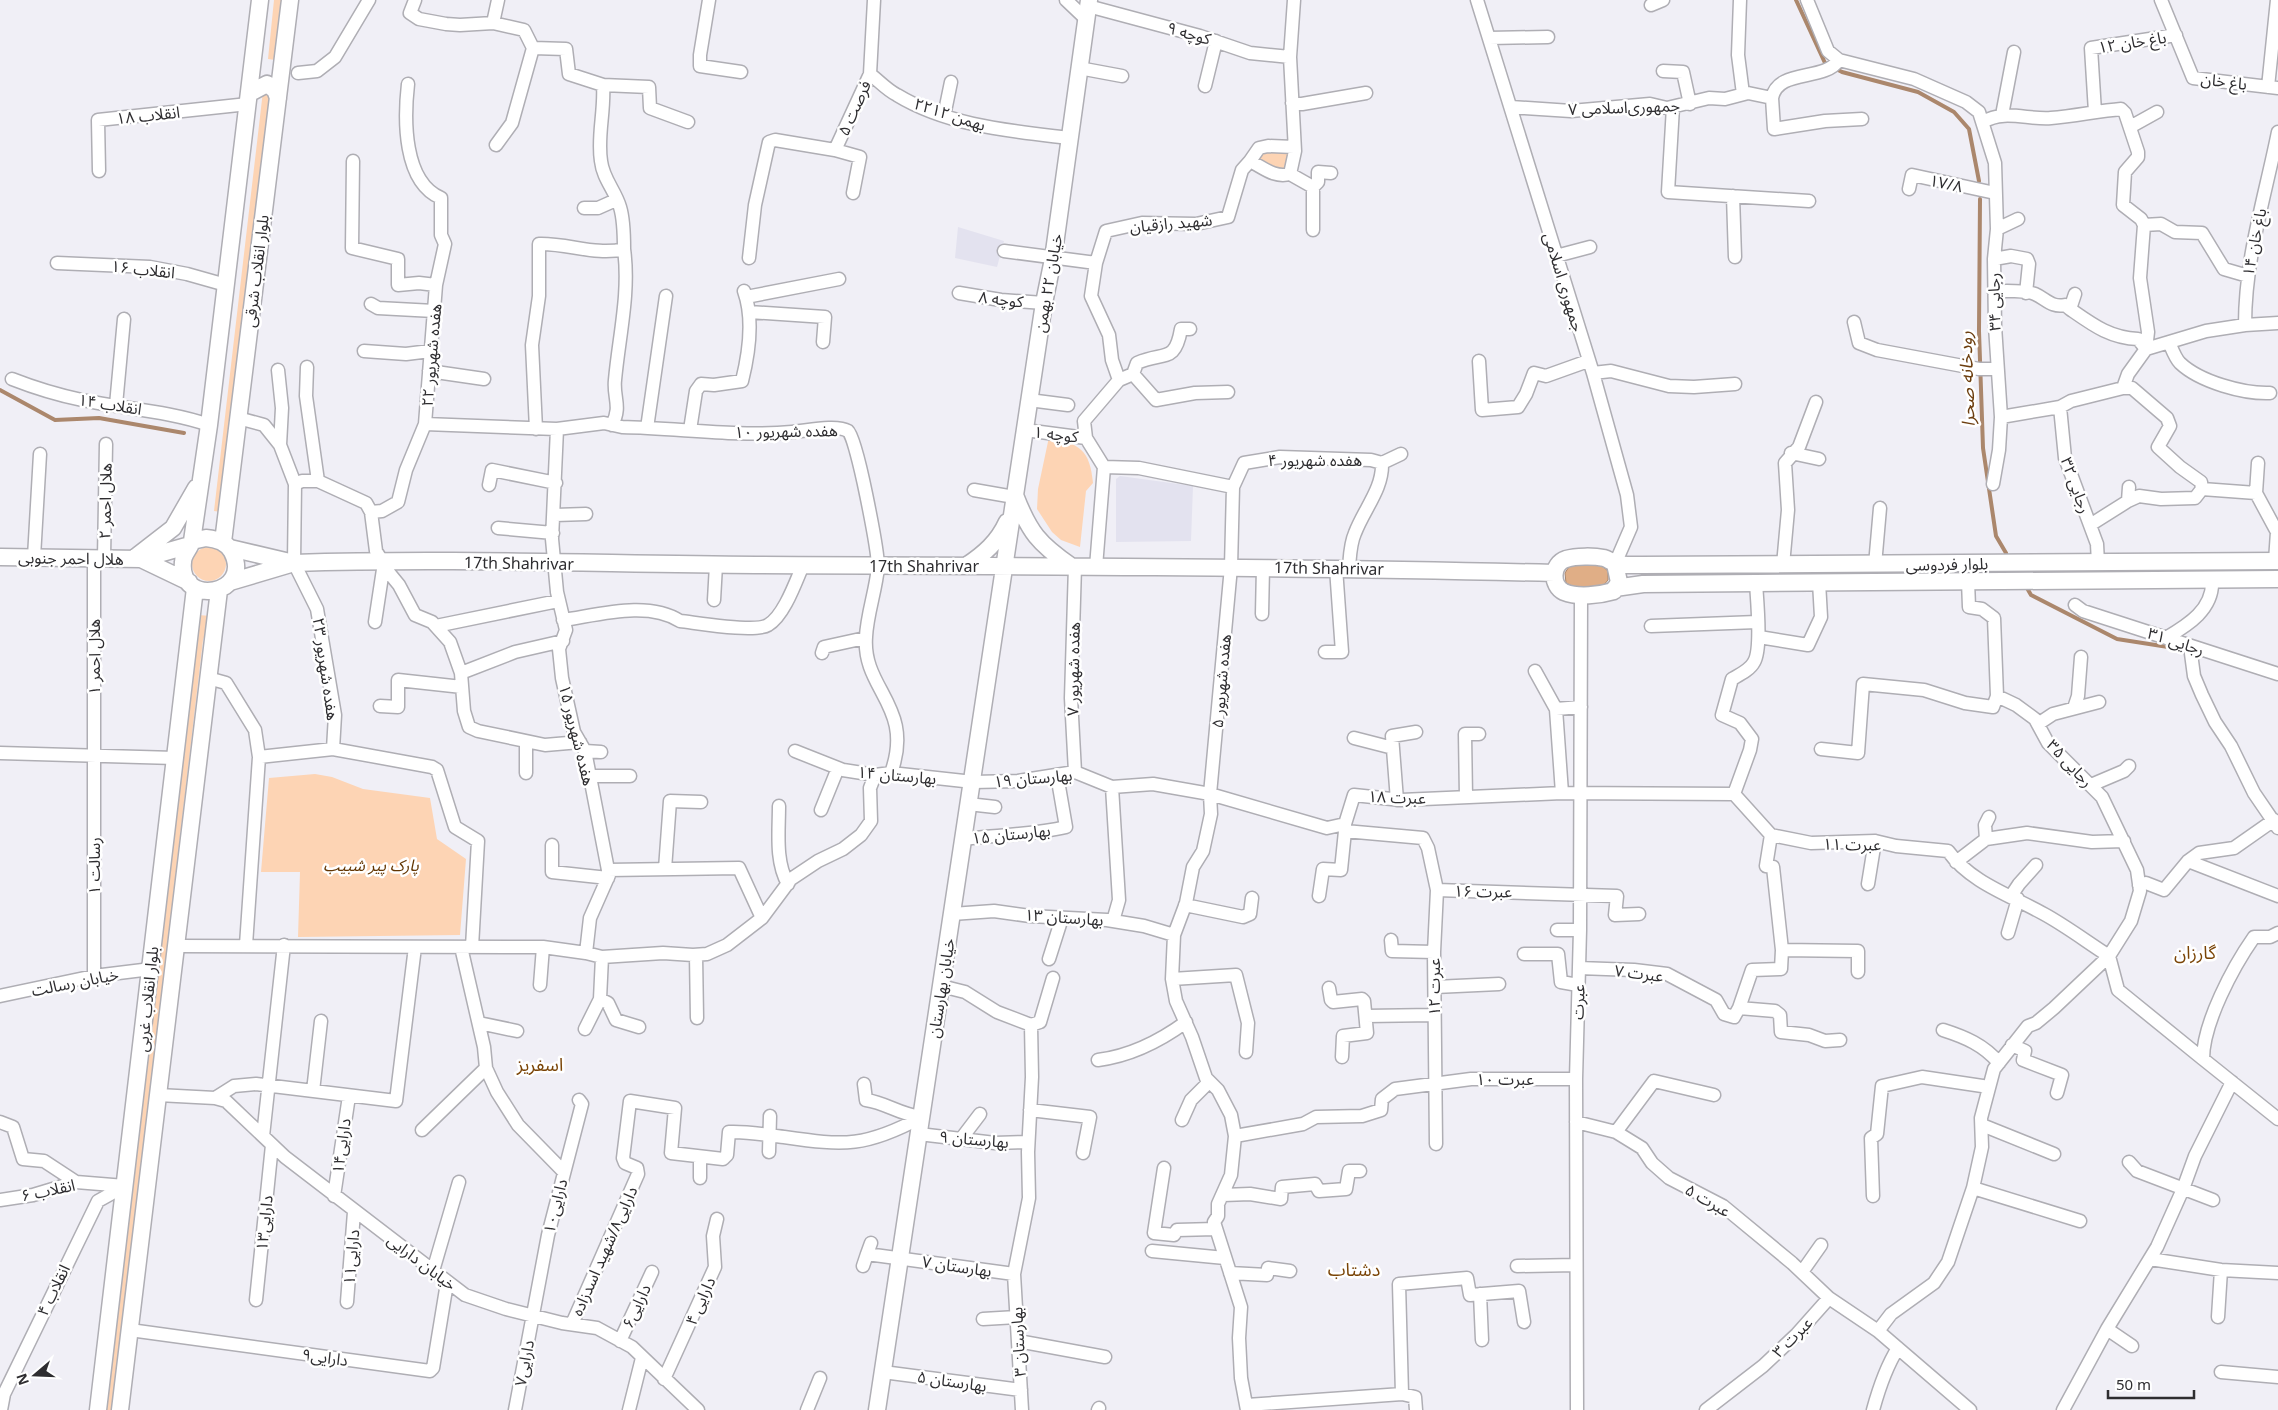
<svg xmlns="http://www.w3.org/2000/svg" width="2278" height="1410" viewBox="0 0 2278 1410" font-family="Georgia,'Noto Sans Arabic',serif">
	<style>
		.built { fill: #e3e2ef }
		.green { fill: #fdd4b4 }
		.water { fill: #e0ae86; stroke: #ab876c }
		.lines { fill: none; stroke-linecap: round; stroke-linejoin: round }
		.stream { stroke: #ab876c; stroke-width: 4 }
		.minor-casing { stroke: #afaeb4; stroke-width: 15 }
		.major-casing { stroke: #afaeb4; stroke-width: 19 }
		.minor { stroke: #fff; stroke-width: 12 }
		.major { stroke: #fff; stroke-width: 16 }
		.labels { text-anchor: middle; stroke-width: 5; stroke-linejoin: round; paint-order: stroke }
		.street-label { font-size: 16px; fill: #2e2d30; stroke: #fff }
		.park-label { font-size: 16px; font-style: italic; fill: #623501; stroke: #fff }
		.water-label { font-size: 18px; font-style: italic; fill: #6d3f10; stroke: #fff }
		.neighbourhood-label { font-size: 18px; fill: #7a4406; stroke: #fff }
	</style>
	<rect width="100%" height="100%" fill="#f0eff6"/>
	<path class="built" d="M958,227L1004,241L997,267L955,258Z
		M1120,476L1193,486L1191,541L1116,542V479Z"/>
	<path class="green" d="M274,0H281L275,60L268,59Z
		M263,91L270,92L221,512L214,511Z
		M1294,147L1290,174L1250,161L1259,148Z
		M1049,437C1080,444 1090,450 1093,483L1086,491L1080,547L1061,540L1052,532L1037,509L1038,489Z
		M192 564a17 17 0 1 1 34 0a17 17 0 1 1-34 0Z
		M198,615L211,616L203,640L113,1410H106Z
		M315,774L332,777L363,789L430,798L437,839L466,859L460,935L298,937L300,872H261L269,778Z"/>
	<path class="water" d="M1594,564L1601,565L1608,571V580L1603,586L1574,587L1566,583L1565,573L1570,565Z"/>
	<g class="lines">
		<path class="stream" d="M1796,0L1825,63L1842,72L1918,92L1954,112L1969,129L1979,181
			M1980,199L1979,331L1983,448L1996,536L2006,553
			M0,390L55,420L99,418L184,433
			M2027,588L2031,595L2117,639L2181,649"/>
		<g class="minor-casing">
			<path id="minor" d="M415,0L410,13L419,19L446,24L460,25L493,23L524,30L533,48L566,49L569,74L603,85C605,111 597,136 601,161C603,179 615,190 620,207C624,220 624,235 624,249
				M709,0L700,55V66L741,72
				M1066,0L1086,19
				M1294,0L1290,57L1295,151L1290,174L1313,187V230
				M1477,0L1593,373L1627,495L1631,527L1615,564
				M1740,0L1738,55L1743,94
				M1807,0L1828,51L1839,60L1914,79L1966,102L1979,112L1995,163L1997,229L1994,259L1995,326L2001,417L1999,450L1993,484
				M2161,0L2193,78L2278,88
				M1651,5L1663,0
				M1088,6L1200,36L1250,53L1290,57
				M493,23L498,0
				M1489,38L1548,37
				M1079,68L1122,76
				M1663,71L1683,72L1690,104
				M298,73L317,71L335,57L369,0
				M870,74C879,81 887,90 897,95C948,126 1011,131 1069,138
				M408,84C404,119 403,182 441,198V235L445,244L436,285L425,424
				M603,85L649,87L650,108L688,122
				M1205,86L1216,41
				M2268,87L2277,0
				M1772,98L1774,129L1825,121L1862,119
				M1292,103L1302,104L1366,93
				M1511,107L1571,111L1650,104L1667,108L1709,98L1725,99L1748,93L1772,98C1778,68 1824,82 1839,60
				M1673,107L1668,192L1809,201
				M2095,112L2091,48L2176,35
				M2002,115L2014,52
				M944,116L951,82
				M1983,122C2004,109 2028,120 2051,118C2075,116 2098,111 2121,109L2125,113L2138,152V157L2125,172L2123,205L2141,219L2144,225
				M2130,127L2157,112
				M496,145L512,123L533,48
				M835,150L860,157L853,193
				M353,161L352,248L398,259V285L419,283L436,285
				M1250,161L1259,148L1268,146L1294,147
				M99,171L98,120L248,104
				M1313,187L1318,182V172L1331,173
				M1909,189L1912,175L1995,193
				M1733,196L1735,257
				M584,208H598L616,200
				M1997,229L2018,219
				M1004,251L1096,263
				M1556,256L1590,247
				M749,258L755,205L769,142L775,140L835,150L870,74L874,0
				M1994,259L2011,256L2027,259L2029,264L2026,293
				M57,263L150,267L187,274L226,285
				M1994,292C2002,290 2028,291 2035,294C2046,299 2052,308 2065,305L2070,309
				M959,293L1001,300L1044,303
				M2075,294L2070,309C2093,325 2110,338 2138,339L2146,349
				M746,297L839,279
				M371,304L378,308L434,311
				M749,312L825,317L823,342
				M1854,322L1859,343L1877,350L1979,369H1996
				M2245,325C2245,258 2265,197 2278,132
				M2169,342C2172,349 2175,358 2180,363C2200,382 2244,394 2270,393
				M2146,349L2148,332L2140,278L2144,225L2161,224L2175,232L2202,233L2224,269L2248,276
				M364,351L406,354L430,351
				M1479,361L1482,410L1518,407L1526,394L1534,373L1546,376L1588,361
				M307,367L306,396L318,481L366,503L371,512
				M278,370L282,408L280,445
				M429,371L484,379
				M1593,373L1611,371L1669,386L1694,387L1735,384
				M1133,374L1156,400L1195,393L1228,392
				M12,379C35,388 58,395 82,400C125,409 168,411 209,425
				M1119,380L1112,360L1109,335L1091,296L1096,263L1106,231L1142,223L1196,224L1228,217L1242,170L1250,161C1264,168 1274,178 1290,174
				M2123,388H2132L2167,418L2170,426L2158,447L2180,467L2201,482L2202,489L2195,498L2161,499L2139,496L2128,501
				M1029,400L1068,405
				M116,405L124,319
				M2060,407L2065,458L2097,544L2098,563
				M2001,417L2060,407L2071,401L2123,388L2128,374L2146,349L2206,331L2245,325L2278,323
				M238,418L264,425L280,445L295,484
				M647,428L666,296
				M536,429L532,345L539,296V244C568,243 596,256 624,249C630,293 619,336 615,380C613,398 622,406 612,425
				M557,429L552,539L557,592L566,630L559,649L562,678L574,732L585,751L609,875L590,918L586,953L602,957L663,953L693,955L707,954L727,945L762,918L791,879L818,861L843,849L861,835L871,821L870,788L875,775
				M690,430L696,391L701,384L714,385L742,381C749,353 754,319 744,291
				M1025,430L1086,438
				M1791,453L1819,459
				M2258,463L2256,493L2277,532L2275,561
				M1104,467L1086,438L1084,421L1119,380L1133,374L1137,363C1164,351 1175,364 1181,329H1190
				M1104,467L1139,468L1233,487
				M318,481H302L295,484L294,563L317,609L335,715L333,749L432,767L437,770L455,827L478,841L472,947
				M489,485L492,470L556,483
				M2202,489L2256,493
				M974,490L1014,497
				M555,515L586,514
				M2090,525L2128,501L2129,487
				M498,528L553,533
				M34,557L40,454
				M94,558V976
				M104,558L106,444
				M1783,565L1788,510L1785,463L1799,447L1816,402
				M1875,565L1880,508
				M1096,567L1104,467
				M1349,568C1350,556 1350,544 1355,533C1364,509 1383,489 1382,463
				M714,600L716,565
				M2075,605L2083,611L2278,674
				M1262,614L1263,567
				M563,620C598,615 648,600 680,621C698,623 755,633 768,625C784,616 796,581 803,565
				M375,622L384,563
				M436,626L558,601
				M1651,626L1757,622
				M1759,637L1808,645L1821,617L1819,582
				M2166,638C2188,625 2214,609 2212,580
				M2190,646L2194,676L2202,695L2215,722L2231,746L2254,793L2278,828
				M1325,652H1342L1336,568
				M822,653L824,647L865,638
				M1535,671L1556,709L1562,793
				M461,673L515,652L563,641
				M208,678L226,683L255,730L259,757L333,749
				M380,706L398,707V680L462,687
				M2074,708L2078,696L2081,657
				M1556,709L1581,707
				M2038,724L2053,714L2099,702
				M1354,738L1393,748
				M526,742V773
				M580,742L545,745L478,731L469,727L464,711L461,673L450,642L432,622L415,615L399,585L390,574L376,551L371,512L382,511L398,502L406,470L425,424L557,429L604,423L622,427C679,428 736,437 792,432C806,431 836,424 848,431C857,438 878,551 878,567C876,590 867,614 866,637C862,690 915,706 891,773
				M1821,749L1858,753L1863,684L1924,690L1965,703L1993,707L1997,696
				M585,751L601,752
				M795,751L843,770L875,775L891,773L973,782L1018,781L1075,772L1112,787L1153,784L1210,794L1327,828L1345,824L1354,795L1401,800L1562,793L1734,794L1771,835L1811,843L1875,841L1896,846L1948,851C1971,883 2010,895 2044,914C2066,926 2087,942 2109,956
				M0,753L175,758
				M1075,772L1071,698L1075,566
				M589,776H630
				M2091,785L2124,771L2129,766
				M1112,787L1119,900L1113,921
				M1734,794L1750,750L1752,739L1740,723L1722,715L1732,679C1739,675 1750,670 1754,662C1762,649 1757,600 1756,583
				M1466,797L1465,734H1479
				M1397,800L1392,736L1416,732
				M968,804L995,807
				M779,806C779,832 775,861 788,884
				M821,810L838,768
				M1345,824V831L1423,838L1428,848L1437,890L1617,896L1615,915L1639,914
				M1771,835L1766,866L1773,867L1782,950L1858,951V972
				M963,839C997,835 1033,835 1066,827L1057,775
				M1986,839L2027,833L2092,842L2124,841
				M552,845V872L608,878
				M2188,861L2278,896
				M1956,862L1986,839L1985,825L1989,817
				M665,869L670,801L701,802
				M608,870L739,868L762,918
				M1868,884L1875,841
				M2139,885L2146,883L2164,890L2188,861L2199,853L2234,848L2274,820
				M1319,896L1323,869L1341,870L1345,831
				M2011,896L2019,884L2036,865
				M1185,905L1243,917L1250,914L1252,898
				M952,914L994,911L1030,916L1107,920L1144,926L1174,935
				M1557,930H1580
				M2008,933L2018,899
				M1391,940L1392,951L1434,952
				M246,945L259,757
				M177,946L543,947L586,953
				M461,947L484,1047L486,1068L497,1092L518,1125L564,1172
				M1782,950L1781,969L1752,970L1739,1008L1775,1011L1780,1015L1781,1032L1809,1035L1825,1041L1840,1040
				M1524,954H1558L1561,982L1578,985
				M696,955L697,1018
				M2109,956L2118,990L2203,1059C2203,1023 2233,967 2254,937H2270L2278,933
				M1049,959L1062,918
				M1579,968L1634,970L1667,974L1716,1000L1724,1014L1734,1017L1739,1008
				M1172,979L1236,975L1248,1023L1246,1052
				M540,985L543,947
				M941,986L965,992L997,1012L1031,1025
				M1435,987L1499,984
				M1329,988L1331,1000L1333,1002L1362,999L1364,1001L1367,1033L1343,1036L1342,1057
				M0,996L94,976L151,969
				M600,999L608,1003L616,1020L639,1027
				M1366,1016L1434,1015
				M479,1023L517,1031
				M1031,1025L1040,1022L1053,978
				M585,1029L600,999L602,957
				M1943,1030C1965,1037 1984,1045 1999,1063
				M2012,1045L2025,1051L2023,1060L2062,1075L2057,1093
				M2203,1059L2278,1119
				M1098,1060C1130,1056 1160,1041 1186,1022
				M864,1084L866,1100C887,1103 900,1115 922,1117
				M313,1091L321,1021
				M158,1095L215,1098L226,1101L285,1157L465,1295L506,1309L562,1323L597,1328L632,1347L698,1410
				M215,1098L234,1086L256,1084L396,1101L415,947
				M1030,1110L1090,1117L1083,1153
				M1182,1120L1191,1100L1209,1082
				M0,1122L13,1127L23,1159L44,1161L76,1182
				M1576,1122L1616,1132L1642,1148L1652,1163L1669,1178L1723,1206L1792,1263L1829,1298
				M1982,1125L2054,1154
				M422,1130L486,1068
				M1616,1132L1654,1081L1714,1095
				M919,1134L995,1143L1028,1142
				M263,1136L284,945
				M1235,1136L1303,1124L1316,1117L1362,1116L1381,1110L1382,1099L1395,1089L1471,1079H1576
				M961,1139L980,1114
				M1436,1144L1434,952L1437,890
				M769,1152L770,1116
				M2129,1162L2137,1171L2213,1200
				M1164,1168L1154,1233L1174,1235L1177,1230L1215,1229
				M700,1178V1157
				M1973,1188L2080,1221
				M1223,1195L1250,1194L1281,1199L1282,1187L1315,1184L1319,1191L1346,1189L1349,1171H1360
				M334,1196L349,1096
				M1873,1196L1871,1138L1877,1134L1882,1086L1922,1077L1989,1087
				M0,1200L33,1195L76,1182L125,1186
				M871,1243L867,1254L1014,1274
				M1152,1251L1225,1258
				M2150,1259L2221,1270L2278,1273
				M863,1266L867,1254
				M1517,1266L1576,1265
				M433,1271L459,1182
				M1802,1272L1821,1245
				M1230,1273L1267,1275L1268,1268L1290,1271
				M1480,1294L1482,1340
				M256,1300L272,1145
				M347,1302L354,1212
				M2218,1317L2221,1270
				M983,1319L1017,1317
				M572,1324L638,1174L637,1168L625,1163L623,1158L630,1101L675,1108L671,1153L723,1159L727,1155L729,1132C747,1131 766,1135 784,1137C845,1146 866,1147 922,1117
				M2107,1329L2132,1346
				M130,1330L430,1371L433,1368L447,1283
				M1878,1331L1891,1314L1934,1283L1948,1262L1973,1188L1982,1147L1981,1118L1994,1069L2028,1026L2036,1023L2054,1008L2109,956L2131,921L2140,891L2137,870L2102,797L2048,743L2035,719L2016,705L1997,696L1994,618L1982,609L1969,607L1968,581
				M620,1341L652,1272
				M1018,1341L1105,1357
				M883,1372L1021,1390
				M2221,1372L2278,1377
				M664,1379L715,1267L713,1236L717,1219
				M1402,1394L1415,1397L1416,1410
				M1247,1405L1402,1394L1399,1284L1467,1278L1470,1295L1519,1291L1524,1322
				M1,1410L4,1394L98,1201L125,1186
				M515,1410L548,1235L582,1104L579,1100
				M629,1410L642,1358
				M807,1410L820,1378
				M1022,1410L1014,1274L1029,1198L1028,1152L1032,1077L1031,1025
				M1098,1410L1099,1408
				M1247,1410L1241,1378L1239,1338L1241,1307L1214,1222L1218,1216V1204L1231,1175L1235,1136L1231,1115L1218,1090L1206,1078L1192,1037L1176,1001L1172,979L1174,935L1186,903L1193,867L1203,851L1211,814L1210,794L1231,567L1233,487L1244,463L1280,457L1371,460L1382,463L1401,454
				M1577,1410L1576,1079L1580,930L1581,595
				M1706,1410L1763,1366L1797,1334L1829,1298L1878,1331L1970,1410
				M1873,1410C1879,1388 1886,1367 1898,1348
				M2063,1410L2107,1329L2157,1247L2183,1189L2195,1156L2232,1082"/>
		</g>
		<g class="major-casing">
			<path id="major" d="M250,93L267,84L275,90L278,98
				M1015,495C1029,532 1039,544 1071,566
				M206,538C217,539 227,542 232,552C254,595 178,608 183,562C183,554 190,549 192,541Z
				M192,541L209,425L260,0
				M223,542L290,0
				M230,548L294,563L230,582
				M0,557L141,559
				M133,559L173,528L196,488
				M294,563C448,558 602,564 756,565C1022,566 1288,567 1554,573
				M1615,564L1619,582L1614,591C1600,595 1578,598 1564,592C1551,586 1551,564 1566,559C1576,556 1594,556 1604,558C1608,559 1611,562 1615,563C1623,566 1633,565 1642,565L2278,561
				M966,566C984,554 998,542 1007,522
				M189,582L141,559L190,545
				M1615,588L1643,584L1756,583L2278,579
				M98,1410L195,588
				M120,1410L219,590
				M877,1410L1044,303L1053,259L1089,0"/>
		</g>
		<use href="#minor" class="minor"/>
		<use href="#major" class="major"/>
	</g>
	<g class="labels">
		<g class="street-label">
			<text transform="translate(1189 33) rotate(16)" y="6">کوچه ۹</text>
			<text transform="translate(2132 42) rotate(-9)" y="6">باغ خان ۱۲</text>
			<text transform="translate(2224 81) rotate(7)" y="6">باغ خان</text>
			<text transform="translate(1624 107) rotate(-2)" y="6">جمهوری‌اسلامی ۷</text>
			<text transform="translate(854 108) rotate(-66)" y="6">فرصت ۵</text>
			<text transform="translate(950 114) rotate(18)" y="6">۲۲بهمن ۱۲</text>
			<text transform="translate(148 115) rotate(-6)" y="6">انقلاب ۱۸</text>
			<text transform="translate(1946 183) rotate(12)" y="6">۱۷/۸</text>
			<text transform="translate(1171 223) rotate(-5)" y="6">شهید رازقیان</text>
			<text transform="translate(2254 242) rotate(-79)" y="6">باغ خان ۱۴</text>
			<text transform="translate(143 269) rotate(6)" y="6">انقلاب ۱۶</text>
			<text transform="translate(256 271) rotate(-83)" y="6">بلوار انقلاب شرقی</text>
			<text transform="translate(1564 282) rotate(73)" y="6">جمهوری اسلامی</text>
			<text transform="translate(1048 283) rotate(-80)" y="6">خیابان ۲۲ بهمن</text>
			<text transform="translate(1001 299) rotate(7)" y="6">کوچه ۸</text>
			<text transform="translate(1994 302) rotate(-91)" y="6">رجایی ۳۴</text>
			<text transform="translate(431 355) rotate(-85)" y="6">هفده شهریور ۲۲</text>
			<text transform="translate(110 404) rotate(9)" y="6">انقلاب ۱۴</text>
			<text transform="translate(786 431) rotate(-1)" y="6">هفده شهریور ۱۰</text>
			<text transform="translate(1056 434) rotate(7)" y="6">کوچه ۱</text>
			<text x="1315" y="466">هفده شهریور ۴</text>
			<text transform="translate(2076 485) rotate(70)" y="6">رجایی ۳۲</text>
			<text transform="translate(105 501) rotate(-89)" y="6">هلال احمر ۲</text>
			<text transform="translate(71 558) rotate(1)" y="6">هلال احمر جنوبی</text>
			<text transform="translate(519 563) rotate(1)" y="6">17th Shahrivar</text>
			<text transform="translate(1947 564) rotate(-1)" y="6">بلوار فردوسی</text>
			<text x="924" y="572">17th Shahrivar</text>
			<text transform="translate(1329 568) rotate(1)" y="6">17th Shahrivar</text>
			<text transform="translate(2176 641) rotate(18)" y="6">رجایی ۳۱</text>
			<text transform="translate(94 657) rotate(-90)" y="6">هلال احمر ۱</text>
			<text transform="translate(326 669) rotate(82)" y="6">هفده شهریور ۲۳</text>
			<text transform="translate(1073 669) rotate(-89)" y="6">هفده شهریور ۷</text>
			<text transform="translate(1221 681) rotate(-85)" y="6">هفده شهریور ۵</text>
			<text transform="translate(577 735) rotate(76)" y="6">هفده شهریور ۱۵</text>
			<text transform="translate(2070 763) rotate(47)" y="6">رجایی ۳۵</text>
			<text transform="translate(897 775) rotate(5)" y="6">بهارستان ۱۴</text>
			<text transform="translate(1033 778) rotate(-5)" y="6">بهارستان ۱۹</text>
			<text transform="translate(1397 797) rotate(2)" y="6">عبرت ۱۸</text>
			<text transform="translate(1011 834) rotate(-6)" y="6">بهارستان ۱۵</text>
			<text transform="translate(1852 844) rotate(1)" y="6">عبرت ۱۱</text>
			<text transform="translate(94 866) rotate(-90)" y="6">رسالت ۱</text>
			<text transform="translate(1483 891) rotate(1)" y="6">عبرت ۱۶</text>
			<text transform="translate(1064 917) rotate(4)" y="6">بهارستان ۱۳</text>
			<text transform="translate(1639 973) rotate(7)" y="6">عبرت ۷</text>
			<text transform="translate(75 982) rotate(-11)" y="6">خیابان رسالت</text>
			<text transform="translate(1434 987) rotate(-90)" y="6">عبرت ۱۲</text>
			<text transform="translate(941 988) rotate(-81)" y="6">خیابان بهارستان</text>
			<text transform="translate(147 999) rotate(-84)" y="6">بلوار انقلاب غربی</text>
			<text transform="translate(1578 1002) rotate(-88)" y="6">عبرت</text>
			<text x="1505" y="1085">عبرت ۱۰</text>
			<text transform="translate(974 1139) rotate(5)" y="6">بهارستان ۹</text>
			<text transform="translate(341 1146) rotate(-82)" y="6">دارایی۱۴</text>
			<text transform="translate(48 1190) rotate(-12)" y="6">انقلاب ۶</text>
			<text transform="translate(1708 1200) rotate(30)" y="6">عبرت ۵</text>
			<text transform="translate(555 1206) rotate(-76)" y="6">دارایی۱۰</text>
			<text transform="translate(264 1223) rotate(-84)" y="6">دارایی۱۳</text>
			<text transform="translate(604 1251) rotate(-66)" y="6">دارایی۸/شهید اسدزاده</text>
			<text transform="translate(351 1257) rotate(-85)" y="6">دارایی۱۱</text>
			<text transform="translate(422 1262) rotate(37)" y="6">خیابان دارایی</text>
			<text transform="translate(957 1266) rotate(8)" y="6">بهارستان ۷</text>
			<text transform="translate(53 1290) rotate(-64)" y="6">انقلاب ۴</text>
			<text transform="translate(700 1301) rotate(-66)" y="6">دارایی ۴</text>
			<text transform="translate(636 1306) rotate(-65)" y="6">دارایی۶</text>
			<text transform="translate(1792 1337) rotate(-45)" y="6">عبرت ۳</text>
			<text transform="translate(1018 1342) rotate(-93)" y="6">بهارستان ۳</text>
			<text transform="translate(325 1357) rotate(8)" y="6">دارایی۹</text>
			<text transform="translate(524 1363) rotate(-79)" y="6">دارایی۷</text>
			<text transform="translate(952 1381) rotate(8)" y="6">بهارستان ۵</text>
		</g>
		<g class="park-label">
			<text x="371" y="871">پارک پیر شبیب</text>
		</g>
		<g class="water-label">
			<text transform="translate(1967 379) rotate(-92)" y="6">رودخانه صحرا</text>
		</g>
		<g class="neighbourhood-label">
			<text x="2195" y="959">گارزان</text>
			<text x="540" y="1071">اسفریز</text>
			<text x="1354" y="1276">دشتاب</text>
		</g>
	</g>
	<g transform="translate(35 1375) rotate(251)" stroke="#ffffff" stroke-width="4" paint-order="stroke">
	<path d="M0-4L9 19L0 12L-9 19Z" fill="#2e2d30"/>
	<text y="-8" font-size="14" font-weight="bold" text-anchor="middle" fill="#2e2d30">N</text>
	</g>
	<path d="M2108 1390v8h86v-8" fill="none" stroke="#2e2d30" stroke-width="2.5"/>
	<text x="2116" y="1390" font-size="15" fill="#2e2d30" stroke="#ffffff" stroke-width="4" paint-order="stroke">50 m</text>
</svg>
